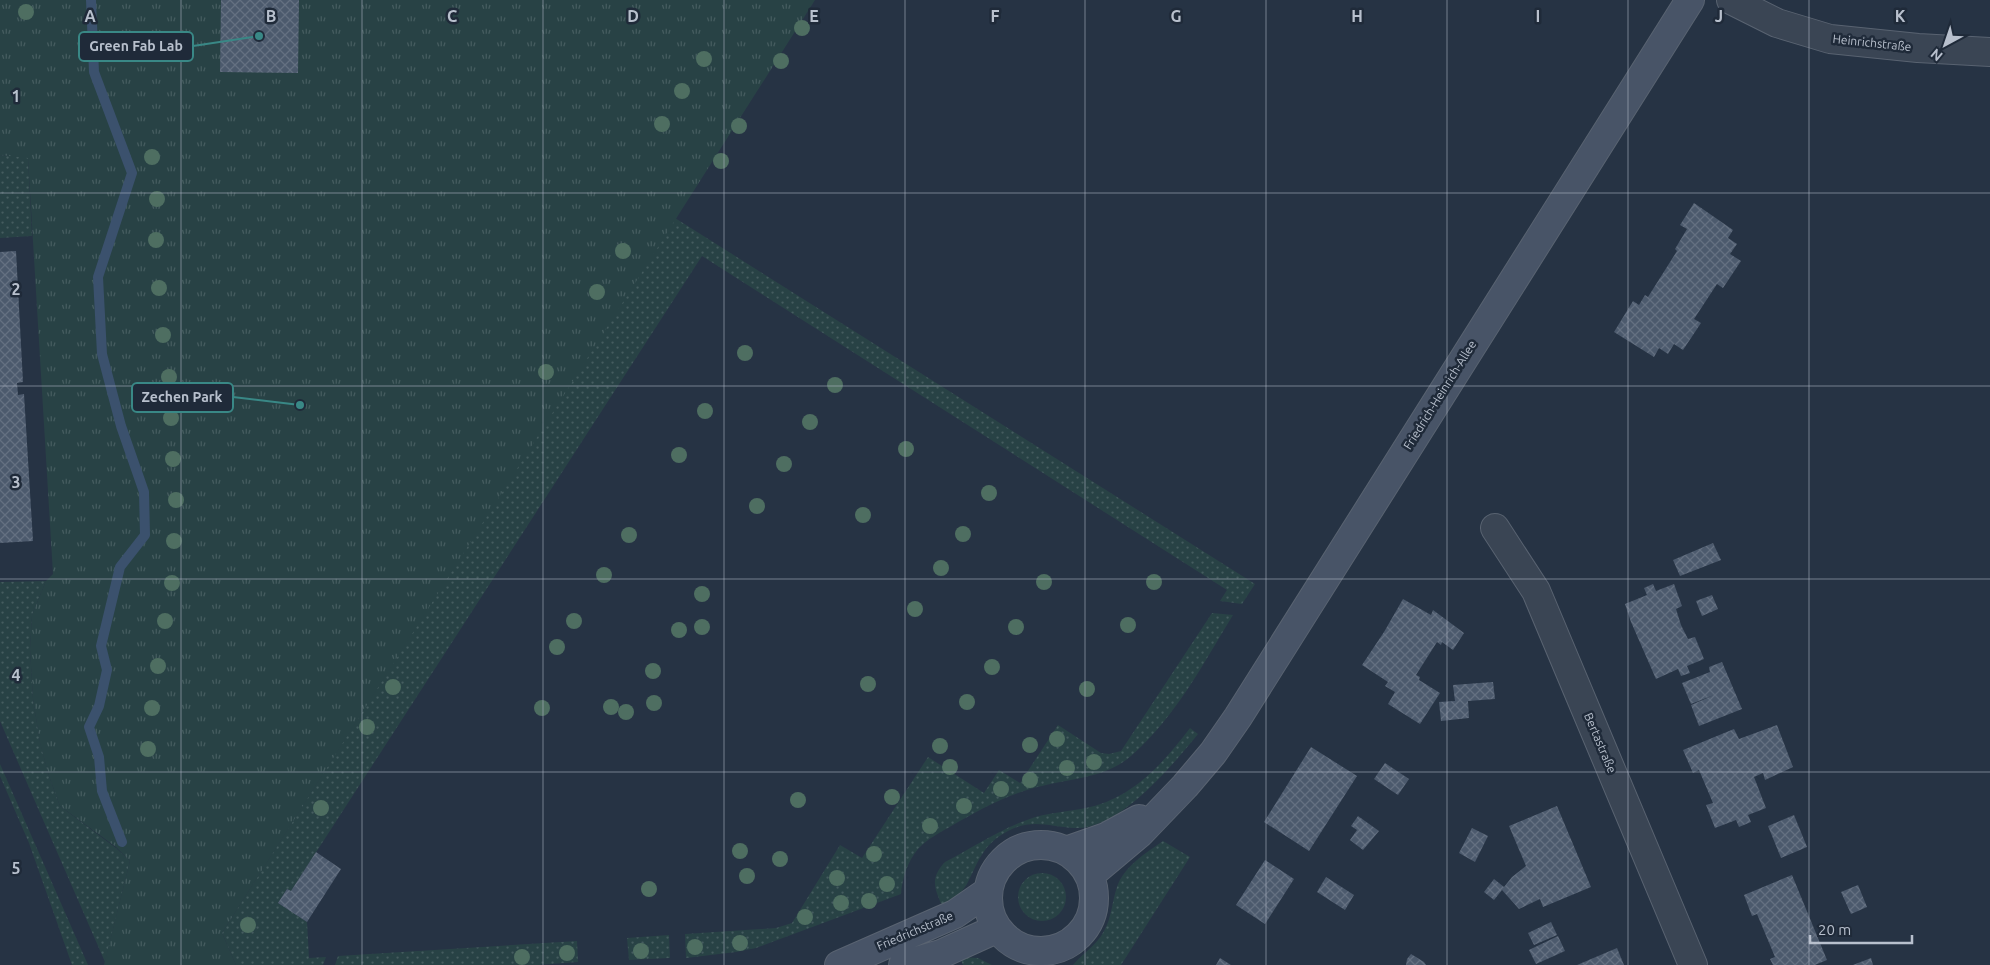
<svg xmlns="http://www.w3.org/2000/svg" width="1990" height="965" viewBox="0 0 1990 965" font-family="Ubuntu,sans-serif">
	<style>
		.grass { fill: url(#grass-dots) }
		.park { fill: url(#park-tufts) }
		.lines { fill: none; stroke-linecap: round; stroke-linejoin: round }
		.stream { stroke: #3b516d; stroke-width: 10 }
		.building { fill: url(#building-cross-hatch) }
		.street-casing { stroke: #596371; stroke-width: 30 }
		.secondary-casing { stroke: #596371; stroke-width: 30 }
		.street { stroke: #3a4554; stroke-width: 28 }
		.secondary { stroke: #485467; stroke-width: 28 }
		.tree { fill: #4e6e61 }
		.grid { fill: none; stroke: #b8c0cd; stroke-width: 1; stroke-opacity: 0.55 }
		.labels { text-anchor: middle; stroke-width: 5; stroke-linejoin: round; paint-order: stroke }
		.street-label { font-size: 12px; fill: #b8c0cd; stroke: #1f2a39 }
		.grid-label { font-size: 16px; text-anchor: middle; font-weight: bold; fill: #b8c0cd; stroke: #1f2a39; stroke-width: 5; stroke-linejoin: round; paint-order: stroke }
		.leader { fill: none; stroke: #398886; stroke-width: 2 }
		.callout-dot { fill: #398886; stroke: #1f2a39; stroke-width: 2 }
		.callout { fill: #1f2a39; stroke: #398886; stroke-width: 2 }
		.callout-label { font-size: 14px; text-anchor: middle; font-weight: bold; fill: #b8c0cd }
	</style>
	<defs>
		<pattern id="grass-dots" width="8" height="8" patternUnits="userSpaceOnUse" patternTransform="scale(1.25)"><rect width="8" height="8" fill="#284245"/><path d="M2 2h.1M6 6h.1" fill="none" stroke="#455c5f" stroke-width="1.8" stroke-linecap="round"/></pattern>
		<pattern id="park-tufts" width="24" height="20" patternUnits="userSpaceOnUse" patternTransform="scale(1.25)"><rect width="24" height="20" fill="#284245"/><path d="M3 7l-1-3M5 7V3M7 7l1-3M15 17l-1-3M17 17v-4M19 17l1-3" fill="none" stroke="#455c5f"/></pattern>
		<pattern id="building-cross-hatch" width="8" height="8" patternUnits="userSpaceOnUse" patternTransform="scale(1.25)"><rect width="8" height="8" fill="#4c5a6d"/><path d="M0 0l8 8M0 8l8-8" fill="none" stroke="#647081"/></pattern>
	</defs>
	<rect width="100%" height="100%" fill="#263344"/>
	<path class="grass" d="M0,155L28,157L32,236L0,238Z
		M675,218L1255,584L1242,604L1220,601L1227,590L702,256L291,891L287,889L278,903L307,922L309,958L326,957L323,965H236L222,933Z
		M46,581L32,615L30,649L33,699L40,742L49,776L60,806L116,848L130,861L105,962L0,721V582Z
		M1212,613L1233,615C1203,664 1175,718 1131,756C1106,778 1073,778 1042,786C1010,793 981,809 953,825C941,832 927,839 918,849C908,861 902,878 901,894L756,948L736,952L686,958L685,934L776,928L792,923L840,845L862,858L928,757L984,793L999,770L1020,783L1058,725L1101,753L1109,754L1121,751Z
		M1190,728L1198,734C1172,766 1119,830 1075,828C1049,827 1033,818 1008,831C982,845 979,861 967,884C961,894 952,901 943,908C935,889 929,879 945,862C972,848 998,830 1027,820C1047,812 1069,812 1090,807C1134,797 1164,762 1190,728Z
		M0,764L88,965H72L29,843L0,776Z
		M1163,841L1190,857L1121,965H1073C1083,953 1097,945 1104,931C1112,917 1112,901 1117,887C1124,866 1146,853 1163,841Z
		M1018 897a24 24 0 1 1 48 0a24 24 0 1 1-48 0Z
		M669,935L670,958L629,960L627,938Z
		M577,941L578,962L538,965H335L338,956Z
		M960,957L978,958L992,965H963Z"/>
	<path class="park" d="M0,0H815L222,933L236,965H104L130,861L116,847L60,806L49,776L40,743L33,699L30,649L32,615L46,581L53,574L28,158L0,155Z"/>
	<g class="lines">
		<path class="stream" d="M91,0L94,72L132,173L98,277L102,354L121,426L144,492L145,535L120,567L101,646L107,670L99,706L89,727L99,757L102,791L122,842"/>
	</g>
	<path class="building" d="M221,0H299L298,73L220,72Z
		M1694,203L1733,230L1728,238L1737,244L1730,254L1741,261L1723,288L1717,284L1694,319L1701,323L1683,350L1674,344L1668,354L1659,348L1654,357L1614,332L1633,301L1639,305L1645,295L1648,297L1677,251L1675,249L1687,229L1680,225Z
		M16,251L23,382L17,383L18,395L24,394L33,541L0,543V252Z
		M1713,543L1721,560L1680,576L1673,560Z
		M1653,584L1656,591L1674,584L1682,606L1676,609L1681,625L1688,639L1695,637L1704,659L1687,666L1690,673L1681,676L1678,669L1656,679L1631,622L1625,604L1647,595L1644,588Z
		M1712,595L1718,609L1702,616L1696,601Z
		M1403,599L1431,615L1433,610L1464,633L1453,650L1442,642L1441,645L1437,642L1416,675L1420,677L1419,680L1440,693L1420,724L1388,704L1395,692L1385,686L1388,682L1362,665L1384,632Z
		M1722,662L1742,709L1699,726L1691,705L1714,695L1691,704L1682,683L1710,672L1709,667Z
		M1493,682L1495,699L1468,701L1469,718L1441,721L1439,702L1455,701L1453,685Z
		M1777,725L1793,767L1765,780L1763,773L1754,777L1766,808L1748,815L1751,822L1739,827L1736,820L1715,828L1706,805L1713,803L1699,770L1693,773L1683,750L1734,729L1739,739Z
		M1311,747L1357,776L1309,851L1264,822Z
		M1385,763L1409,779L1398,795L1374,779Z
		M1557,806L1591,887L1543,907L1540,899L1519,909L1502,890L1494,900L1484,892L1494,879L1504,887L1512,877L1526,866L1509,826Z
		M1794,815L1807,847L1781,858L1768,826Z
		M1358,816L1379,831L1363,850L1350,840L1357,830L1351,826Z
		M1472,828L1488,836L1475,862L1459,853Z
		M316,852L341,869L307,922L278,903L287,889L291,891Z
		M1265,860L1294,879L1265,924L1236,905Z
		M1792,875L1827,960L1815,965H1773L1770,959L1775,957L1757,914L1752,916L1744,895Z
		M1326,877L1354,895L1345,910L1317,892Z
		M1858,885L1867,907L1851,914L1841,892Z
		M1551,922L1557,935L1534,945L1528,933Z
		M1558,936L1565,951L1536,964L1529,950Z
		M1617,948L1624,965H1577Z
		M1411,954L1424,962L1426,965H1406L1407,959Z
		M1220,958L1231,965H1216Z
		M1871,958L1873,965H1853Z"/>
	<g class="lines">
		<g class="street-casing">
			<path id="street" d="M1731,0L1777,23L1830,39L1918,48L1990,52
				M1495,528L1536,591L1693,965"/>
		</g>
		<g class="secondary-casing">
			<path id="secondary" d="M988 898a53 53 0 1 1 106 0a53 53 0 1 1-106 0Z
				M1066,851L1106,837L1139,819
				M1090,875L1140,833L1185,786L1213,753L1238,717L1690,0
				M839,965L955,914L987,892
				M903,965L941,954L996,929"/>
		</g>
		<use href="#street" class="street"/>
		<use href="#secondary" class="secondary"/>
	</g>
	<g class="tree">
		<circle cx="26" cy="12" r="8"/>
		<circle cx="802" cy="28" r="8"/>
		<circle cx="704" cy="59" r="8"/>
		<circle cx="781" cy="61" r="8"/>
		<circle cx="682" cy="91" r="8"/>
		<circle cx="662" cy="124" r="8"/>
		<circle cx="739" cy="126" r="8"/>
		<circle cx="152" cy="157" r="8"/>
		<circle cx="721" cy="161" r="8"/>
		<circle cx="157" cy="199" r="8"/>
		<circle cx="156" cy="240" r="8"/>
		<circle cx="623" cy="251" r="8"/>
		<circle cx="159" cy="288" r="8"/>
		<circle cx="597" cy="292" r="8"/>
		<circle cx="163" cy="335" r="8"/>
		<circle cx="745" cy="353" r="8"/>
		<circle cx="546" cy="372" r="8"/>
		<circle cx="169" cy="377" r="8"/>
		<circle cx="835" cy="385" r="8"/>
		<circle cx="705" cy="411" r="8"/>
		<circle cx="171" cy="418" r="8"/>
		<circle cx="810" cy="422" r="8"/>
		<circle cx="906" cy="449" r="8"/>
		<circle cx="679" cy="455" r="8"/>
		<circle cx="173" cy="459" r="8"/>
		<circle cx="784" cy="464" r="8"/>
		<circle cx="989" cy="493" r="8"/>
		<circle cx="176" cy="500" r="8"/>
		<circle cx="757" cy="506" r="8"/>
		<circle cx="863" cy="515" r="8"/>
		<circle cx="963" cy="534" r="8"/>
		<circle cx="629" cy="535" r="8"/>
		<circle cx="174" cy="541" r="8"/>
		<circle cx="941" cy="568" r="8"/>
		<circle cx="604" cy="575" r="8"/>
		<circle cx="1044" cy="582" r="8"/>
		<circle cx="1154" cy="582" r="8"/>
		<circle cx="172" cy="583" r="8"/>
		<circle cx="702" cy="594" r="8"/>
		<circle cx="915" cy="609" r="8"/>
		<circle cx="165" cy="621" r="8"/>
		<circle cx="574" cy="621" r="8"/>
		<circle cx="1128" cy="625" r="8"/>
		<circle cx="702" cy="627" r="8"/>
		<circle cx="1016" cy="627" r="8"/>
		<circle cx="679" cy="630" r="8"/>
		<circle cx="557" cy="647" r="8"/>
		<circle cx="158" cy="666" r="8"/>
		<circle cx="992" cy="667" r="8"/>
		<circle cx="653" cy="671" r="8"/>
		<circle cx="868" cy="684" r="8"/>
		<circle cx="393" cy="687" r="8"/>
		<circle cx="1087" cy="689" r="8"/>
		<circle cx="967" cy="702" r="8"/>
		<circle cx="654" cy="703" r="8"/>
		<circle cx="611" cy="707" r="8"/>
		<circle cx="152" cy="708" r="8"/>
		<circle cx="542" cy="708" r="8"/>
		<circle cx="626" cy="712" r="8"/>
		<circle cx="367" cy="727" r="8"/>
		<circle cx="1057" cy="739" r="8"/>
		<circle cx="1030" cy="745" r="8"/>
		<circle cx="940" cy="746" r="8"/>
		<circle cx="148" cy="749" r="8"/>
		<circle cx="1094" cy="762" r="8"/>
		<circle cx="950" cy="767" r="8"/>
		<circle cx="1067" cy="768" r="8"/>
		<circle cx="1030" cy="780" r="8"/>
		<circle cx="1001" cy="789" r="8"/>
		<circle cx="892" cy="797" r="8"/>
		<circle cx="798" cy="800" r="8"/>
		<circle cx="964" cy="806" r="8"/>
		<circle cx="321" cy="808" r="8"/>
		<circle cx="930" cy="826" r="8"/>
		<circle cx="740" cy="851" r="8"/>
		<circle cx="874" cy="854" r="8"/>
		<circle cx="780" cy="859" r="8"/>
		<circle cx="747" cy="876" r="8"/>
		<circle cx="837" cy="878" r="8"/>
		<circle cx="887" cy="884" r="8"/>
		<circle cx="649" cy="889" r="8"/>
		<circle cx="869" cy="901" r="8"/>
		<circle cx="841" cy="903" r="8"/>
		<circle cx="805" cy="917" r="8"/>
		<circle cx="248" cy="925" r="8"/>
		<circle cx="740" cy="943" r="8"/>
		<circle cx="695" cy="947" r="8"/>
		<circle cx="641" cy="951" r="8"/>
		<circle cx="567" cy="953" r="8"/>
		<circle cx="522" cy="957" r="8"/>
	</g>
	<path class="grid" d="M181,0V965M362,0V965M543,0V965M724,0V965M905,0V965M1085,0V965M1266,0V965M1447,0V965M1628,0V965M1809,0V965M0,193H1990M0,386H1990M0,579H1990M0,772H1990"/>
	<g class="labels">
		<g class="street-label">
			<text transform="translate(1872 43) rotate(6)" y="4">Heinrichstraße</text>
			<text transform="translate(1440 395) rotate(-58)" y="4">Friedrich-Heinrich-Allee</text>
			<text transform="translate(1600 743) rotate(67)" y="4">Bertastraße</text>
			<text transform="translate(915 931) rotate(-23)" y="4">Friedrichstraße</text>
		</g>
	</g>
	<g class="grid-label">
		<text x="90" y="22">A</text>
		<text x="271" y="22">B</text>
		<text x="452" y="22">C</text>
		<text x="633" y="22">D</text>
		<text x="814" y="22">E</text>
		<text x="995" y="22">F</text>
		<text x="1176" y="22">G</text>
		<text x="1357" y="22">H</text>
		<text x="1538" y="22">I</text>
		<text x="1719" y="22">J</text>
		<text x="1900" y="22">K</text>
		<text x="16" y="102">1</text>
		<text x="16" y="295">2</text>
		<text x="16" y="488">3</text>
		<text x="16" y="681">4</text>
		<text x="16" y="874">5</text>
	</g>
	<path class="leader" d="M259 36L193 46M300 405L233 397"/>
	<g class="callout-dot">
		<circle cx="259" cy="36" r="5"/>
		<circle cx="300" cy="405" r="5"/>
	</g>
	<g class="callout">
		<rect x="79" y="32" width="114" height="29" rx="5"/>
		<rect x="132" y="383" width="101" height="29" rx="5"/>
	</g>
	<g class="callout-label">
		<text x="136" y="51">Green Fab Lab</text>
		<text x="182" y="402">Zechen Park</text>
	</g>
	<g transform="translate(1945 45) rotate(220)" stroke="#1f2a39" stroke-width="4" paint-order="stroke">
	<path d="M0-4L9 19L0 12L-9 19Z" fill="#b8c0cd"/>
	<text y="-8" font-size="14" font-weight="bold" text-anchor="middle" fill="#b8c0cd">N</text>
	</g>
	<path d="M1810 935v8h102v-8" fill="none" stroke="#b8c0cd" stroke-width="2.5"/>
	<text x="1818" y="935" font-size="15" fill="#b8c0cd" stroke="#1f2a39" stroke-width="4" paint-order="stroke">20 m</text>
</svg>
